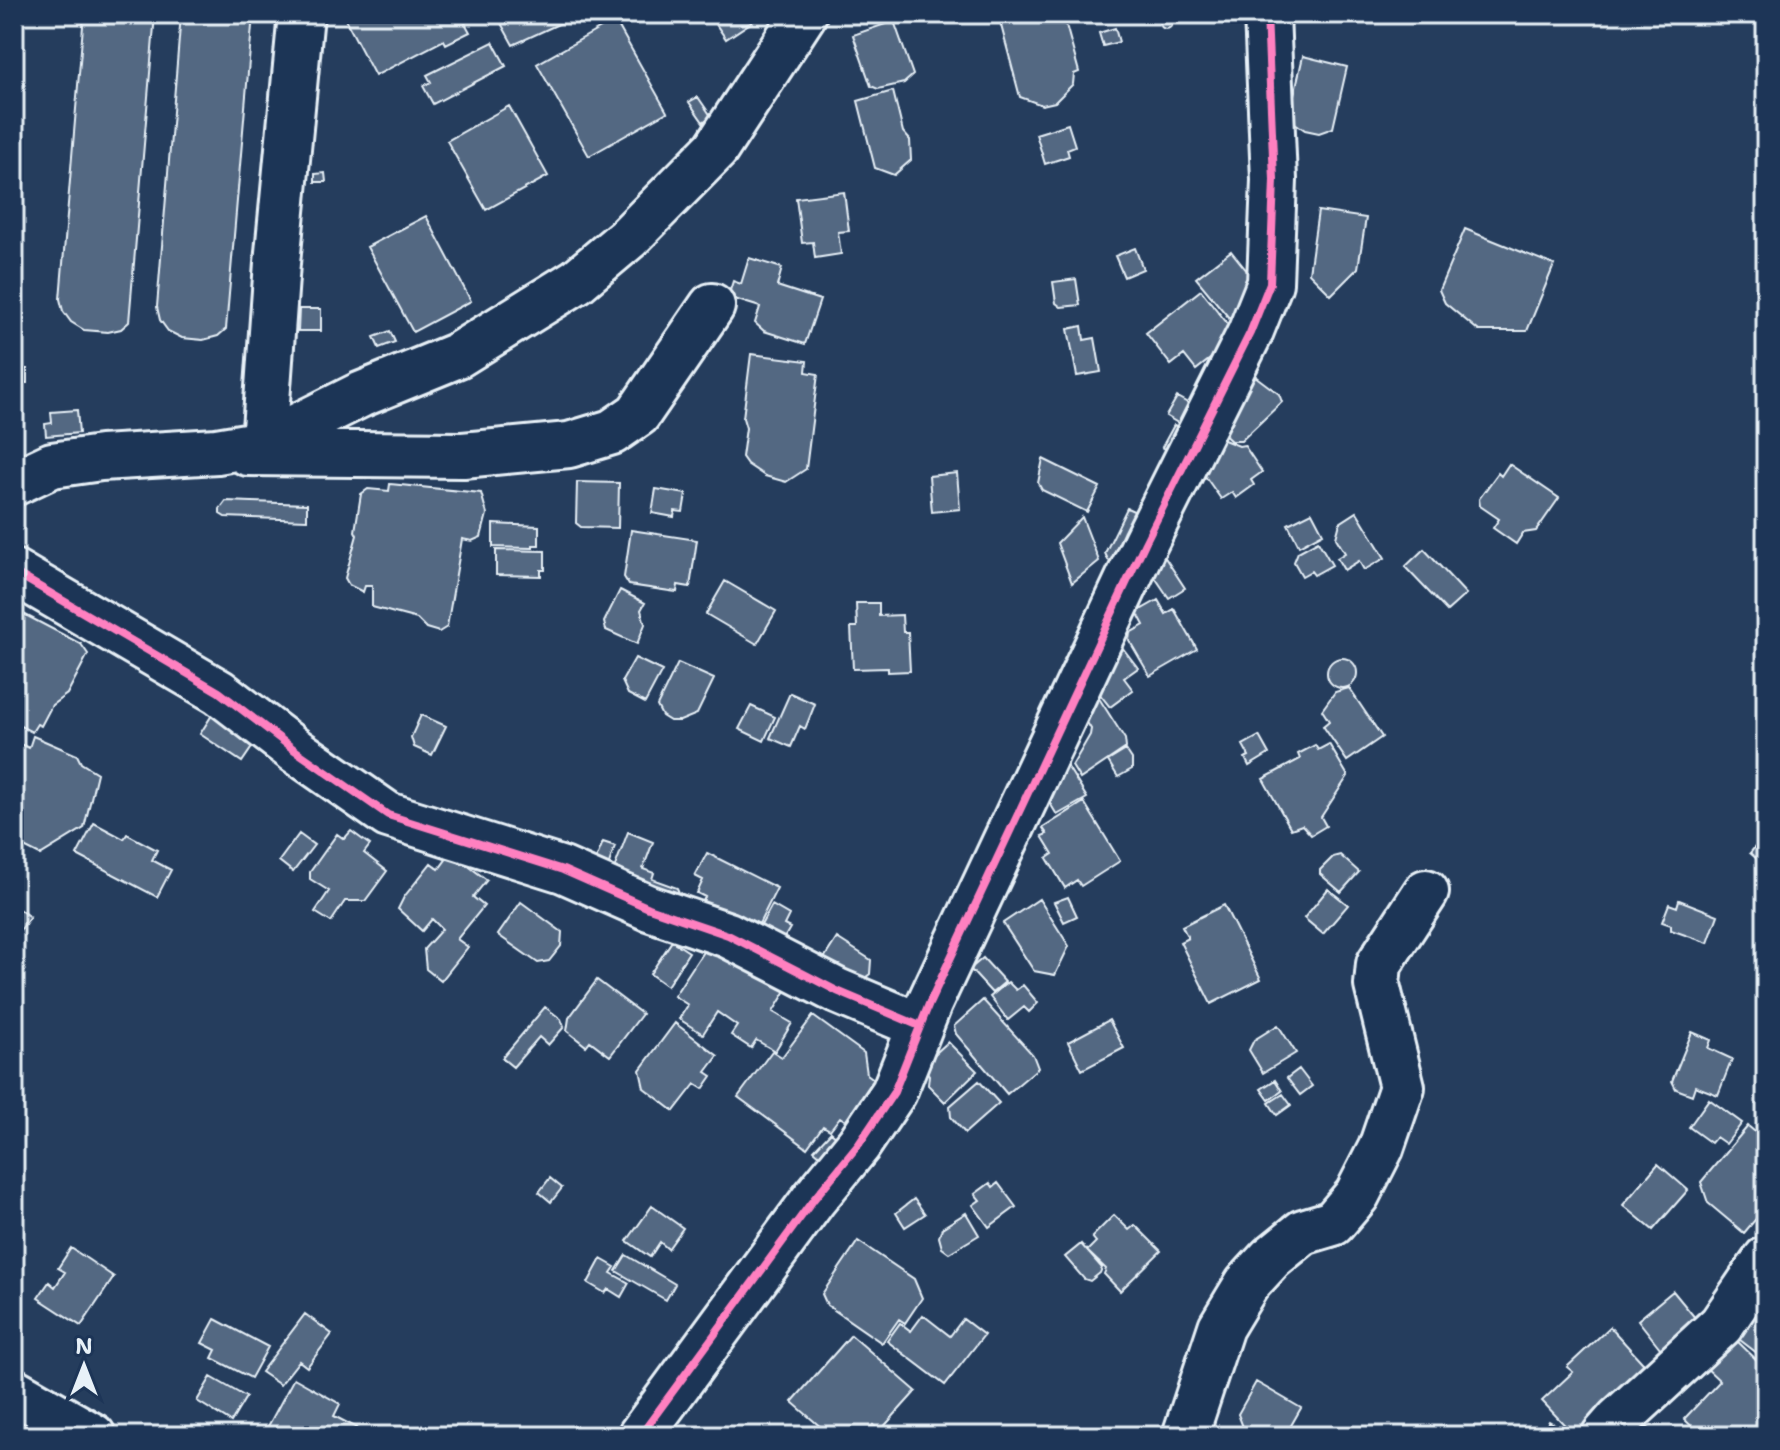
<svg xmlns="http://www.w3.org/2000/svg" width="1780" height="1450" viewBox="0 0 1780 1450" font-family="'Shantell Sans',sans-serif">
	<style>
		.building { fill: #536782; stroke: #e8f1f8; stroke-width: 2 }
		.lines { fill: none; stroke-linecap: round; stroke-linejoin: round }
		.minor-casing { stroke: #e8f1f8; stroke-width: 50 }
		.minor { stroke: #1d3557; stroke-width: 44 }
		.cycleway-casing { stroke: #1d3557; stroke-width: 13 }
		.cycleway { stroke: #ff80c0; stroke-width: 8 }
	</style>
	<rect width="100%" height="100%" fill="#253d5d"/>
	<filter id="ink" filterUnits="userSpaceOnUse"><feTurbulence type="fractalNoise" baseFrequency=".0125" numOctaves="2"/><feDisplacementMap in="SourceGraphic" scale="16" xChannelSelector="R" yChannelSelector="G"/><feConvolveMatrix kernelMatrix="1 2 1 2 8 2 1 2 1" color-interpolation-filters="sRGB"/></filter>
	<g filter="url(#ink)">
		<path class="building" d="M84,14H155L129,322L121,329L108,332L84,330L71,322L63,311L60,299Z
			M181,14H253L226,329L218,336L203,340L182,338L168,331L160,320L157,307Z
			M258,14H288V20L257,17Z
			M460,14L470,32L446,44L444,40L375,76L343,15Z
			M496,14H578V15L513,45Z
			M709,14H773L761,16L726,39Z
			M998,14H1063L1079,72L1074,74L1073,84L1055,102L1042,105L1020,97Z
			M1160 23a6 6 0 1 1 12 0a6 6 0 1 1-12 0Z
			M615,20L667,112L589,156L537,64Z
			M894,21L913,75L904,83L878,89L871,86L853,35Z
			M1115,28L1119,42L1103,46L1099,33Z
			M493,42L506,66L433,104L423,86L431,82L427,75Z
			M1303,56L1347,67L1333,128L1319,133L1305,130L1295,123L1290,113Z
			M893,91L903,132L910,140L911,160L894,175L875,168L858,101Z
			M698,97L711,116L703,122L689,102Z
			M509,106L548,176L486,210L447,141Z
			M1068,124L1075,146L1067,149L1069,156L1045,164L1036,134Z
			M325,173L326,182H315V174Z
			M844,192L849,231L838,232L841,254L815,258L813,242L802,243L796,198Z
			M1318,211L1366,218L1358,268L1331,295L1309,273Z
			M426,216L471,301L413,332L367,247Z
			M1465,229L1554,265L1527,331H1479L1445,303L1439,290Z
			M1135,248L1143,269L1124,277L1115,256Z
			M1231,251L1263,291L1229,318L1196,278Z
			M749,258L782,268L777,286L820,300L805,344L764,331L755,323L760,307L728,297L733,281L741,284Z
			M1076,279L1080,305L1061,307L1056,303L1053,282Z
			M1201,290L1238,337L1196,370L1184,355L1171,365L1146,333Z
			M299,309H321V331H298Z
			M1082,326L1084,340L1095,338L1101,372L1077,376L1068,329Z
			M390,331L395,342L379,348L374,337Z
			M751,354L807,361L806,372L818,374L806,469L786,482L765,476L747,464L742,457L746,428L743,418Z
			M14,369H27V383H14Z
			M1251,373L1279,394L1282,402L1241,441H1231L1221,432Z
			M1177,397L1200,410L1183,426L1166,416Z
			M77,410L79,433L46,436L45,424L52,423L51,412Z
			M1174,425L1184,430L1171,452L1162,447Z
			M1224,440L1239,446L1244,445L1262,472L1251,480L1254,485L1236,498L1232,492L1221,499L1200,469L1201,460Z
			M1043,459L1100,487L1087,512L1042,490L1038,483Z
			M1509,464L1559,498L1536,531L1523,533L1516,544L1493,528L1499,519L1480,506L1479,499L1498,473L1501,476Z
			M957,473L960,509L932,512L929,476Z
			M577,482L619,483L618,528L581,527L576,523Z
			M390,484L481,493L487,514L481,537L472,541L462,539L447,627L439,632L426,628L417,619L372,607V586H365L363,592L349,585L345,578L357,535L355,531L361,494L368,489L389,491Z
			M656,489L686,494L683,512L675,511L674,517L652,513Z
			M226,501L307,504V520L225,517L220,514V509Z
			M1127,508L1136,512L1121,567L1108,560L1105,553Z
			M1312,512L1323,533L1299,546L1288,524Z
			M1357,512L1385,558L1364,570L1359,561L1344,570L1337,558L1345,553L1336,538L1340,523Z
			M1082,517L1099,561L1072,583L1057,543Z
			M493,524L539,526V545H533V548L493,547Z
			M631,530L697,540L690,587L678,585L677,592L629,585L624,577Z
			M1318,541L1332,565L1314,575L1311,571L1302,576L1294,562L1298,552Z
			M1424,549L1466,594L1447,611L1405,567Z
			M496,550L545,551V570H541V576L496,575Z
			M1164,556L1185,588L1169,598L1148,567Z
			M725,581L776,611L757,644L706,614Z
			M620,590L645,603L641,610L645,624L637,644L606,630L604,622Z
			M1158,600L1166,614L1174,609L1197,649L1150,676L1129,640L1130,633L1144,625L1137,612Z
			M856,603H879V616L902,615L903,632H908L910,671L888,672V668L853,669L851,627H857Z
			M14,609L81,644L88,654L67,694L52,705L41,726L37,724L32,732L14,723Z
			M1122,647L1138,668L1124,678L1133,690L1110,707L1095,688L1098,665Z
			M635,658L662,671L645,703L628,694L622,681Z
			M1327 673a15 15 0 1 1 30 0a15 15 0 1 1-30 0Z
			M678,663L714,679L697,714L680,721H670L662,716L657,706Z
			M1349,688L1382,737L1347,761L1323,726L1329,721L1322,710L1335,692Z
			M1095,692L1125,739L1126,748L1080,779L1072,766L1090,735L1091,729L1083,716Z
			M790,693L815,704L805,729L800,726L791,747L770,738Z
			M751,706L775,717L764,741L739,729Z
			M212,715L255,743L242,762L200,734Z
			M421,715L446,726L432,755L414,747L411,737Z
			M33,736L77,755L81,763L97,773L84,828L40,855L14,842V808L17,802L14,801V758L20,744L29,748Z
			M1259,736L1269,754L1249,766L1245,758L1249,756L1243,745Z
			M1329,744L1348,776L1321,817L1326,826L1311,835L1302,825L1291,829L1263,779L1300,759L1298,754L1315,745L1318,750Z
			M1126,750L1132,759V769L1118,777L1108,761Z
			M1066,764L1087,798L1057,815L1045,795Z
			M1084,802L1120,861L1081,886L1077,880L1065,888L1047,858L1053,854L1042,836L1047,834L1043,828Z
			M94,823L124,839L127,834L157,850L152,860L171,870L157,897L77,855Z
			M351,831L370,845L364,853L387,871L365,901H345L331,922L315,912L329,891L310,879V872L337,834L344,839Z
			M628,832L653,842L643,869L654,873L652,879L677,888L681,897L611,877Z
			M299,834L314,845L293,872L279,861Z
			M1766,834V867L1750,853Z
			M603,842L615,846L606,872L593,867Z
			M451,853L487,880L473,897L484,906L457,939L468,947L441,981L426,969L424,949L442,929L432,919L422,931L398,909L404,897L431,863L439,869Z
			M707,853L777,888L759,924L750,920L745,930L700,907L705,897L697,893L703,880L695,876Z
			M1340,855L1359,872L1341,892L1320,874V870L1333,857Z
			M1328,889L1348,905L1323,934L1304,918Z
			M1068,897L1077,916L1064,922L1054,902Z
			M1039,899L1069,946L1055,975L1034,971L1003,923Z
			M1679,900L1718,915L1708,943L1671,930V925L1662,922L1669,904L1677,907Z
			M521,902L562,932L561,946L549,961L538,963L498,935Z
			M772,905L789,915L784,925L790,928L776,952L760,927Z
			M1224,905L1261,979L1211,1004L1180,942L1188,938L1182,926Z
			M14,906L30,917L15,938L14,937Z
			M837,938L871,960L870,974L856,985L821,963Z
			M672,941L689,952L667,986L650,974Z
			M710,941L787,989L773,1012L792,1023L775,1051L756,1040L751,1048L731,1035L737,1026L717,1012L703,1034L679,1019L688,1005L674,996Z
			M983,958L1005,982L992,993L970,969Z
			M597,980L642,1014L610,1056L590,1041L586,1046L567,1031L569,1018Z
			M1008,982L1016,990L1023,985L1038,1003L1029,1012L1024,1007L1008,1020L990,997Z
			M983,1000L1033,1055L1038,1068L1007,1094L956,1034L954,1026Z
			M545,1007L561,1019L564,1027L548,1045L539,1037L513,1067L502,1058Z
			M813,1016L864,1053L867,1074L890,1091L860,1131L840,1117L830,1130L823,1126L807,1148L738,1097L772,1051L782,1057Z
			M1109,1020L1124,1048L1082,1070L1068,1042Z
			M675,1023L718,1056L706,1072L712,1076L703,1089L695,1084L674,1111L644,1088L640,1070Z
			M1278,1025L1296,1053L1263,1073L1249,1050L1254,1040Z
			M1692,1032L1711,1040L1708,1048L1732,1059L1718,1095L1695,1086L1692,1095L1676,1089L1672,1081Z
			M948,1042L977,1071L945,1102L928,1085L929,1075L925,1069L926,1062Z
			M1299,1069L1312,1086L1300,1095L1287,1078Z
			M1275,1080L1282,1091L1269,1100L1261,1089Z
			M979,1081L999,1103L965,1133L951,1117L950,1106Z
			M1283,1094L1291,1105L1277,1115L1269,1103Z
			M1709,1099L1742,1123L1726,1144L1716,1137L1711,1143L1689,1127Z
			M1748,1126L1766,1141V1207L1744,1233L1708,1203L1701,1182Z
			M831,1132L845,1144L829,1163L814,1150Z
			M1658,1164L1688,1190L1653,1230L1623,1205Z
			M550,1178L562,1188L551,1202L539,1192Z
			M990,1183L993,1187L998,1183L1016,1207L989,1227L973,1205L980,1200L975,1194Z
			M914,1199L925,1214L905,1227L896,1213Z
			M652,1206L683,1228L668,1249L660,1242L650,1257L627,1241Z
			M966,1213L979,1235L949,1253L942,1248L939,1237L942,1228Z
			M1114,1215L1129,1230L1135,1225L1161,1251L1120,1291L1104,1274L1106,1269L1087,1251L1096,1242L1092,1237Z
			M858,1241L914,1279L922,1298L905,1323L899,1319L882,1343L827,1305L822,1294Z
			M1081,1244L1102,1268L1100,1273L1090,1281L1084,1279L1065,1257Z
			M71,1248L114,1277L81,1326L38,1298L49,1282L55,1287L65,1272L58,1268Z
			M626,1255L675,1284L666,1300L616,1271Z
			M601,1259L615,1267L611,1273L629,1283L621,1297L608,1289L605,1293L588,1283Z
			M1673,1291L1696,1319L1674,1346L1660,1348L1638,1320Z
			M1766,1294V1341L1757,1353L1740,1340L1738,1331Z
			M305,1314L332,1334L307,1367L299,1361L280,1385L261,1372Z
			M923,1315L950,1336L963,1319L984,1335L945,1385L887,1341L900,1323L911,1331Z
			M215,1319L268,1347L251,1378L212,1358L216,1350L202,1343Z
			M1610,1327L1651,1372L1581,1436H1575L1542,1401L1573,1372L1567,1367Z
			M851,1335L916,1391L880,1431L873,1425L869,1430L877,1436H831L792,1402Z
			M1732,1336L1766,1369V1436H1702L1684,1419L1720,1381L1703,1365Z
			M211,1377L246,1397L231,1422L197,1401Z
			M294,1378L340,1404L334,1416L357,1428L353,1436H278L266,1430Z
			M1256,1382L1301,1408L1285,1436H1258L1243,1427L1238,1414Z
			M1549,1421L1565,1430L1566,1436H1540Z
			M1647,1427L1660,1436H1640Z"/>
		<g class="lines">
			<g class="minor-casing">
				<path id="minor" d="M264,443L277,263L301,14
					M248,453L463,455L569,445L612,432L638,414L712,306
					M14,483L52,465L101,458L217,451L264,443L360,395L458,355L577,281L628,238L716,149L804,14
					M14,572L219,692L296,751L388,815L563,870L649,908L728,935L837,991L920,1026
					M14,1391L93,1436
					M640,1436L814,1199L859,1144L894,1092L929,1004L1145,543L1250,333L1270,283L1274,180L1267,14
					M1185,1436L1221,1327L1247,1284L1271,1258L1303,1232L1333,1223L1357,1195L1381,1148L1402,1087L1377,985L1379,964L1426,892
					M1604,1436L1618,1420L1721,1325L1766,1259"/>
			</g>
			<use href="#minor" class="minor"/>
			<g class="cycleway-casing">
				<path id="cycleway" d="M14,572L219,692L296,751L388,815L563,870L649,908L728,935L837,991L920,1026
					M640,1436L814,1199L859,1144L894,1092L929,1004L1145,543L1250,333L1270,283L1274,180L1267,14"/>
			</g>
			<use href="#cycleway" class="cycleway"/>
		</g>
	</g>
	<rect width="1780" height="1450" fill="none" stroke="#1d3557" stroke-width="48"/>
	<rect x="24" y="24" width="1732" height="1402" fill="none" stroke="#e8f1f8" stroke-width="3" filter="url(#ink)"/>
	<g transform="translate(84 1366)" stroke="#1d3557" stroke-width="6" paint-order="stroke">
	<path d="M0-6L14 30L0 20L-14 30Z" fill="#e8f1f8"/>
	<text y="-12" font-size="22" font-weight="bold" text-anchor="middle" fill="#e8f1f8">N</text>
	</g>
</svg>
